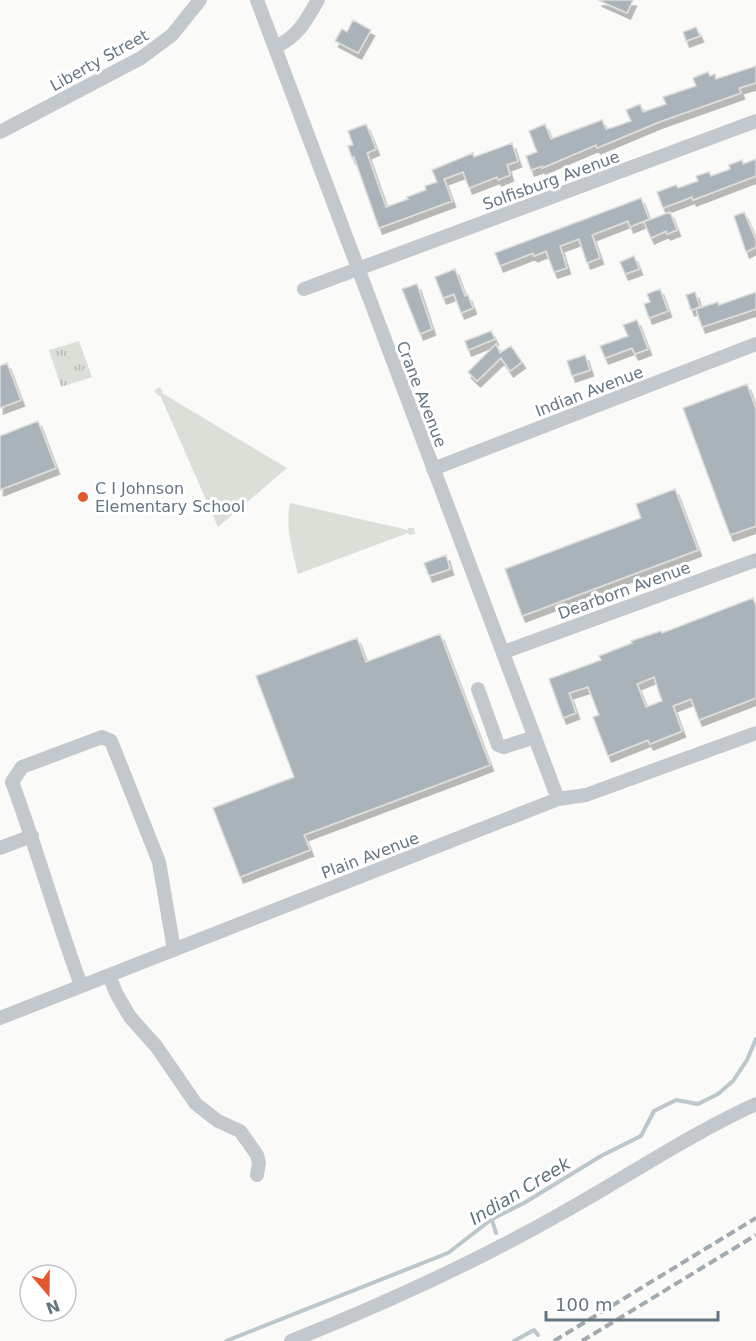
<svg xmlns="http://www.w3.org/2000/svg" width="756" height="1341" viewBox="0 0 756 1341" font-family="'DejaVu Sans',sans-serif">
	<style>
		.grass { fill: url(#grass-tufts) }
		.pitch { fill: #dadfd7 }
		.lines { fill: none; stroke-linecap: round; stroke-linejoin: round }
		.stream { stroke: #bbc7cb; stroke-width: 4 }
		.building { fill: #aab3b9; stroke: #dcdcda; stroke-width: 1.5; fill-rule: evenodd; filter: url(#shadow) }
		.minor { stroke: #c3c8cc; stroke-width: 14 }
		.rail { stroke: #a2aab0; stroke-width: 4; stroke-dasharray: 9 4.5; stroke-linecap: butt }
		.poi-dot { fill: #e4572e; stroke: #fff; stroke-width: 2 }
		.labels { text-anchor: middle; stroke-width: 6; stroke-linejoin: round; paint-order: stroke }
		.street-label { font-size: 16px; fill: #657683; stroke: #fff }
		.poi-label { font-size: 16px; fill: #657683; stroke: #fff; text-anchor: start }
		.water-label { font-size: 18px; font-style: italic; fill: #60757c; stroke: #fff }
	</style>
	<defs>
		<pattern id="grass-tufts" width="24" height="20" patternUnits="userSpaceOnUse" patternTransform="scale(1.5)"><rect width="24" height="20" fill="#dadfd7"/><path d="M3 7l-1-3M5 7V3M7 7l1-3M15 17l-1-3M17 17v-4M19 17l1-3" fill="none" stroke="#b4b9b4"/></pattern>
		<filter id="shadow"><feDropShadow dx="3.5" dy="6" stdDeviation="0" flood-color="#0004"/></filter>
	</defs>
	<rect width="100%" height="100%" fill="#fafaf8"/>
	<path class="grass" d="M79,341L92,377L61,387L49,350Z"/>
	<path class="pitch" d="M159,387L163,392L162,393L287,468L218,527L160,395L159,396L154,391Z
		M290,503L408,530V528H414L415,534L409,535L408,533L298,574C292,550 285,527 290,503Z"/>
	<g class="lines">
		<path class="stream" d="M492,1220L496,1233
			M226,1341L448,1253L492,1219L524,1203L601,1156L641,1136L654,1111L676,1100L698,1104L718,1094L733,1081L747,1060L756,1039
			M514,1341L534,1330L538,1335"/>
	</g>
	<path class="building" d="M598,0H633L627,13Z
		M353,20L371,30L358,53L335,41L342,29L347,32Z
		M696,27L700,36L686,41L683,32Z
		M756,66V83L739,88L741,93L659,122L597,148L596,145L542,168V166L531,170L526,156L537,152L529,131L545,124L551,139L602,120L606,129L614,127L631,121L626,110L640,104L643,112L666,104L663,97L696,86L693,78L708,72L710,76L715,74L716,79Z
		M366,124L376,149L367,153L386,207L408,199L407,197L426,190L425,186L437,182L432,170L473,153L474,157L512,143L518,161L507,165L510,175L498,180L497,177L469,188L463,172L444,179L452,201L379,228L354,157L352,158L348,146L353,145L348,131Z
		M756,159V176L693,200L692,197L663,208L657,192L676,185L678,188L698,181L696,176L709,172L711,176L730,169L729,165L742,160L743,164Z
		M641,198L649,219L630,227L628,221L592,235L600,258L587,263L579,239L560,246L567,268L554,272L546,251L534,256L533,253L500,266L495,253Z
		M670,212L677,230L667,234L666,231L651,238L644,222Z
		M744,212L756,240V247L746,252L734,216Z
		M634,256L639,269L625,274L620,262Z
		M455,269L465,296L468,295L473,308L461,313L454,294L443,298L435,277Z
		M417,284L432,329L420,334L402,289Z
		M660,289L668,311L649,318L644,304L650,302L647,294Z
		M695,292L700,307L691,310L686,295Z
		M756,292V309L702,327L696,309L718,302L719,305Z
		M637,320L648,349L635,354L632,348L605,358L600,346L628,336L623,325Z
		M491,331L495,339L468,350L465,341Z
		M496,344L500,353L511,346L522,362L510,371L501,358L477,381L468,372Z
		M585,355L590,370L572,376L567,361Z
		M7,363L21,400L0,408V366Z
		M747,384L756,409V526L730,535L683,408Z
		M38,421L56,468L0,490V436Z
		M675,489L698,550L522,616L505,569L641,518L636,504Z
		M446,555L450,569L429,576L424,563Z
		M753,598L756,606V698L699,720L691,699L673,706L682,731L650,744L648,740L608,756L593,717L599,715L588,687L569,693L576,713L563,718L549,679L601,660L599,656L632,643L631,641L661,631L662,633ZM654,677L662,701L646,707L637,684Z
		M440,634L490,765L304,835L310,850L240,877L213,808L294,777L256,676L357,638L366,662Z"/>
	<g class="lines">
		<path class="minor" d="M257,0L558,799
			M276,47C299,35 305,22 318,0
			M0,132L141,58L172,35L200,0
			M304,289L756,121
			M433,469L756,344
			M504,652L756,560
			M478,689L498,745L504,747L535,737
			M0,848L32,836
			M109,975L116,993L130,1017L156,1046L196,1104L218,1121L240,1131L250,1145L257,1155L259,1163L257,1175
			M81,985C56,918 37,849 12,782L22,767L102,737L111,741L159,862L174,950
			M0,1018L558,799L586,795L756,733
			M291,1341C384,1304 474,1263 562,1213C627,1177 688,1135 756,1104"/>
		<path class="rail" d="M554,1341L756,1218
			M582,1341L756,1235"/>
	</g>
	<circle class="poi-dot" cx="83" cy="497" r="6"/>
	<g class="labels">
		<g class="street-label">
			<text transform="translate(99 60) rotate(-29)" y="6">Liberty Street</text>
			<text transform="translate(551 180) rotate(-20)" y="6">Solfisburg Avenue</text>
			<text transform="translate(589 391) rotate(-21)" y="6">Indian Avenue</text>
			<text transform="translate(422 394) rotate(69)" y="6">Crane Avenue</text>
			<text transform="translate(624 590) rotate(-20)" y="6">Dearborn Avenue</text>
			<text transform="translate(370 855) rotate(-21)" y="6">Plain Avenue</text>
		</g>
		<g class="poi-label">
			<text x="95" y="494">C I Johnson<tspan x="95" dy="18">Elementary School</tspan></text>
		</g>
		<g class="water-label">
			<text transform="translate(520 1191) rotate(-31)" y="6">Indian Creek</text>
		</g>
	</g>
	<g transform="translate(48 1293) rotate(160)"><circle r="28" fill="#ffffff" stroke="#c1c8cd" stroke-width="1.5"/>
	<path d="M0-4.5L10 22L0 15L-10 22Z" fill="#e4572e"/>
	<text y="-9" font-size="16" font-weight="bold" text-anchor="middle" fill="#657683">N</text>
	</g>
	<path d="M546 1311v9h172v-9" fill="none" stroke="#657683" stroke-width="3"/>
	<text x="555" y="1311" font-size="18" fill="#657683" stroke="#ffffff" stroke-width="4.5" paint-order="stroke">100 m</text>
</svg>
